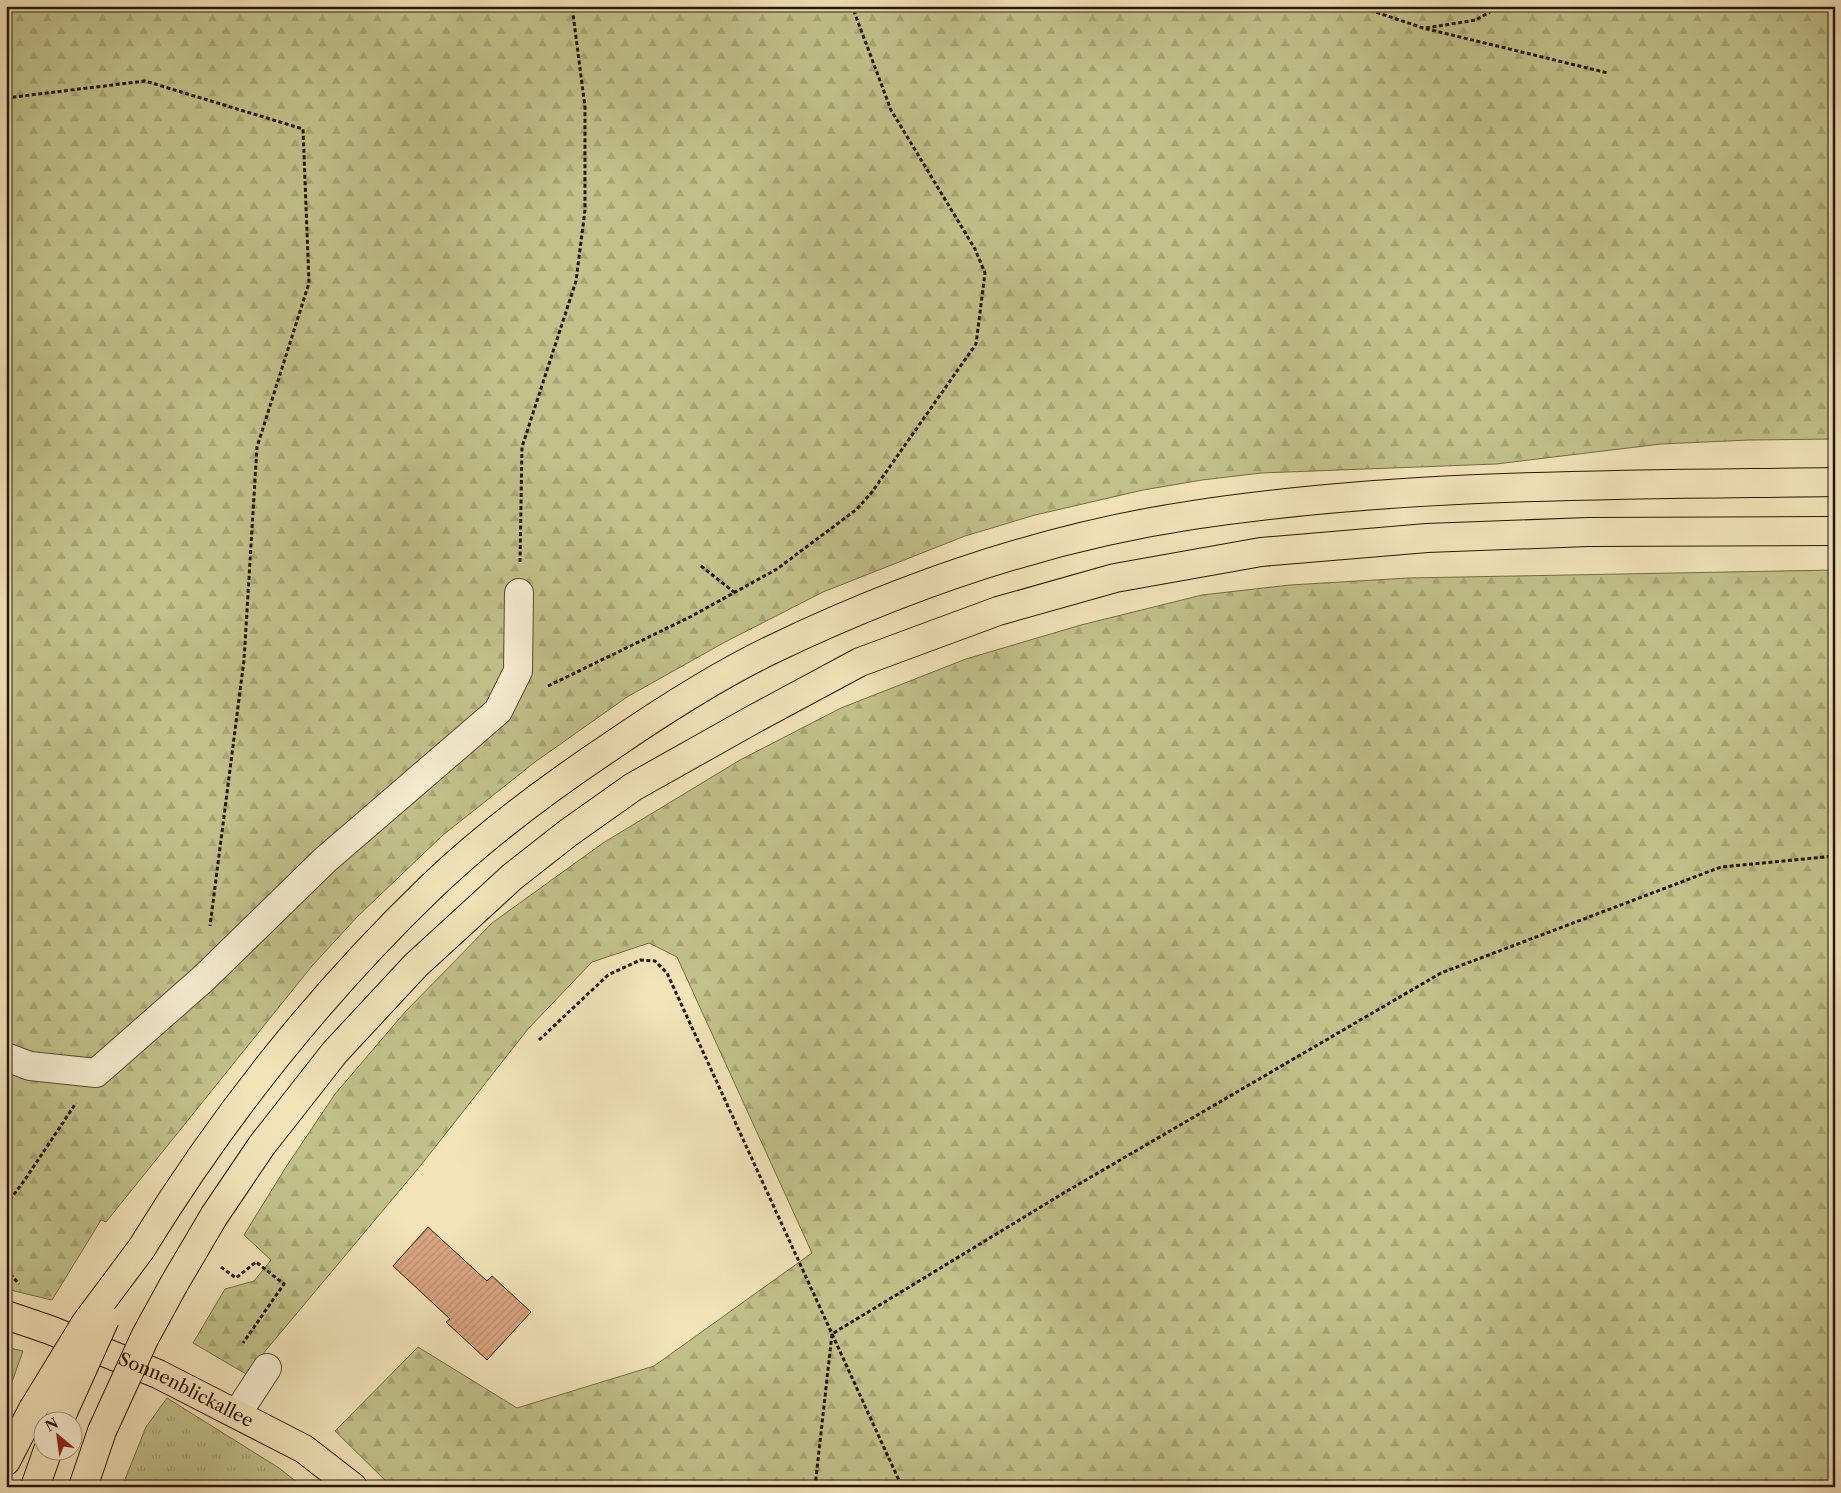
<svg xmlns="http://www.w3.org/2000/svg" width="1841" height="1493" viewBox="0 0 1841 1493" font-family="'Libre Caslon Text',serif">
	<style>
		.grass { fill: url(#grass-tufts); stroke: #746c48 }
		.forest { fill: url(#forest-firs); stroke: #746c48 }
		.building { fill: url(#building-hatch); stroke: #261606 }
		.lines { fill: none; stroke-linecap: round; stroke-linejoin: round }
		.minor-casing { stroke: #594933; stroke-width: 30 }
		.major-casing { stroke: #261606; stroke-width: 30 }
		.path { stroke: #261606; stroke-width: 3; stroke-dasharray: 4 2.5; stroke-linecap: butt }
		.minor { stroke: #f7edd2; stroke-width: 28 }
		.major { stroke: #f2e3b9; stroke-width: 28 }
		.major-bridge-casing { stroke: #261606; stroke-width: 30; stroke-linecap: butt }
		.major-bridge { stroke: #f2e3b9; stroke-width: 28 }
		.labels { text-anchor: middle; stroke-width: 5; stroke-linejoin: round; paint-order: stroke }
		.street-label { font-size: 18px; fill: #261606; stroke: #f7edd2 }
	</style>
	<defs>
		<pattern id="grass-tufts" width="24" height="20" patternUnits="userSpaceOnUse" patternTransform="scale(1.25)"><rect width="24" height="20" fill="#c2c18a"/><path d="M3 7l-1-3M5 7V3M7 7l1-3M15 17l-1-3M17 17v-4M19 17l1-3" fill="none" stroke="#a7a576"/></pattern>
		<pattern id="forest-firs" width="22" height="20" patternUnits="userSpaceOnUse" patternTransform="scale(1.25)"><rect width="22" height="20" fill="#c2c18a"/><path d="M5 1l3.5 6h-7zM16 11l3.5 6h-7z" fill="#a7a576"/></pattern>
		<pattern id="building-hatch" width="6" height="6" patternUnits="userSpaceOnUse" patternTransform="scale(1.25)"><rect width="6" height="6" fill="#dba581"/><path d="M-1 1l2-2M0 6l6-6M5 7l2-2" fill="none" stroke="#bc8d6e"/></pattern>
	</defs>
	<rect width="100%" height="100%" fill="#f2e3b9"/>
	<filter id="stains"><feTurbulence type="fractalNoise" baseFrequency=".004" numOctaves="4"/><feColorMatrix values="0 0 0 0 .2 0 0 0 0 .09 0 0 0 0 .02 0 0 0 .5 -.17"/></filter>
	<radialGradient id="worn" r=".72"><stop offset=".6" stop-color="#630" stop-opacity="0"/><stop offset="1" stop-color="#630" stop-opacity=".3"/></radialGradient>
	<path class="grass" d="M6,1347L23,1351L7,1396L12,1398L6,1413Z
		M167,1398L279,1468L303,1487H122L146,1427Z"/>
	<path class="forest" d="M6,6H1835V439L1749,440L1661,444L1496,464L1261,473L1202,480L1143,490L1035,515L965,536L823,592L725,642L627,697L535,762L443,835L357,917L312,966L106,1222L101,1220L52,1300L6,1289Z
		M1835,570V1487H392L335,1431L418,1347L517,1408L654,1366L812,1253L677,957L649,943L592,962L528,1029L421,1165L246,1374L193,1343L225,1289L254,1281L271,1260L244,1235L286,1167L335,1094L405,1012L492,923L603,843L740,760L841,708L966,659L1081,625L1202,595L1290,585L1408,578Z"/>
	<path class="building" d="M428,1227L487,1281L492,1276L531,1312L487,1360L446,1322L450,1319L393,1266Z"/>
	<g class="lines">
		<g class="minor-casing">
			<path id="minor" d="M6,1057L30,1066L96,1073L203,979L325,860L498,711L518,671L519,593
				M237,1414L267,1368"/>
		</g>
		<g class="major-casing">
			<g id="major">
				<path d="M141,1249C222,1117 319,995 431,887C485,835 547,789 610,747C661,712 715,677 771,650C904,586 1046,537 1193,515C1405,483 1621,485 1835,482"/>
				<path d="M174,1284L214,1216L262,1145L335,1052L416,965L512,877L568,833L633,787L754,719L860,662L998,611L1115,578L1261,552L1427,538L1588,532L1835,531"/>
				<path id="s1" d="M6,1315L50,1330L158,1374L304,1449L353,1487"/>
				<path d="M6,1461L33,1409"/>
				<path d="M35,1487L48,1450"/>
				<path d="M83,1487L102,1431"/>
			</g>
		</g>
		<path class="path" d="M1358,6L1423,28L1608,73
			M1426,28L1476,20L1500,6
			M6,98L145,81L303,129L309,283L257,447L244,660L210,926
			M520,562L522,447L576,281L585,210V107L572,6
			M701,566L734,592
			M548,686L690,617L777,569L857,509L872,492L976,344L985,273L975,249L891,110L852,6
			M539,1040L608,975L640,960L655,961L667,973L902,1487
			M6,1205L24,1181L76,1103
			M221,1267L236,1278L256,1262L284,1284L243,1343
			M6,1269L19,1284
			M815,1487L832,1334L1067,1191L1441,973L1721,867L1835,856"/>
		<use href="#minor" class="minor"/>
		<use href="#major" class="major"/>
		<g class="major-bridge-casing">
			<path id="major-bridge" d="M33,1409L85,1324L141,1249
				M60,1419L105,1319
				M102,1431L145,1337L174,1284"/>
		</g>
		<use href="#major-bridge" class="major-bridge"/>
	</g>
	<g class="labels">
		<g class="street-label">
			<text dy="6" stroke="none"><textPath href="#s1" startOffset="195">Sonnenblickallee</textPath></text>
		</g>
	</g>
	<rect width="1841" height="1493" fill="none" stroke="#f2e3b9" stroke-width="25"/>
	<rect x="8" y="8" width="1826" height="1478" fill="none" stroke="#261606" stroke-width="2.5"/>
	<rect x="12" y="12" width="1816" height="1468" fill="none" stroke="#261606"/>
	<g transform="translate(58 1436) rotate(331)"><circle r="24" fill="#f7edd2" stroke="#a39780"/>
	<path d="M0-4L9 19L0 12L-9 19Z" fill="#8f2418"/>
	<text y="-8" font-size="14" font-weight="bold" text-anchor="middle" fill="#261606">N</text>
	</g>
	<rect width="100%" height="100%" filter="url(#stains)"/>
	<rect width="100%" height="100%" fill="url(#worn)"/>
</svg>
